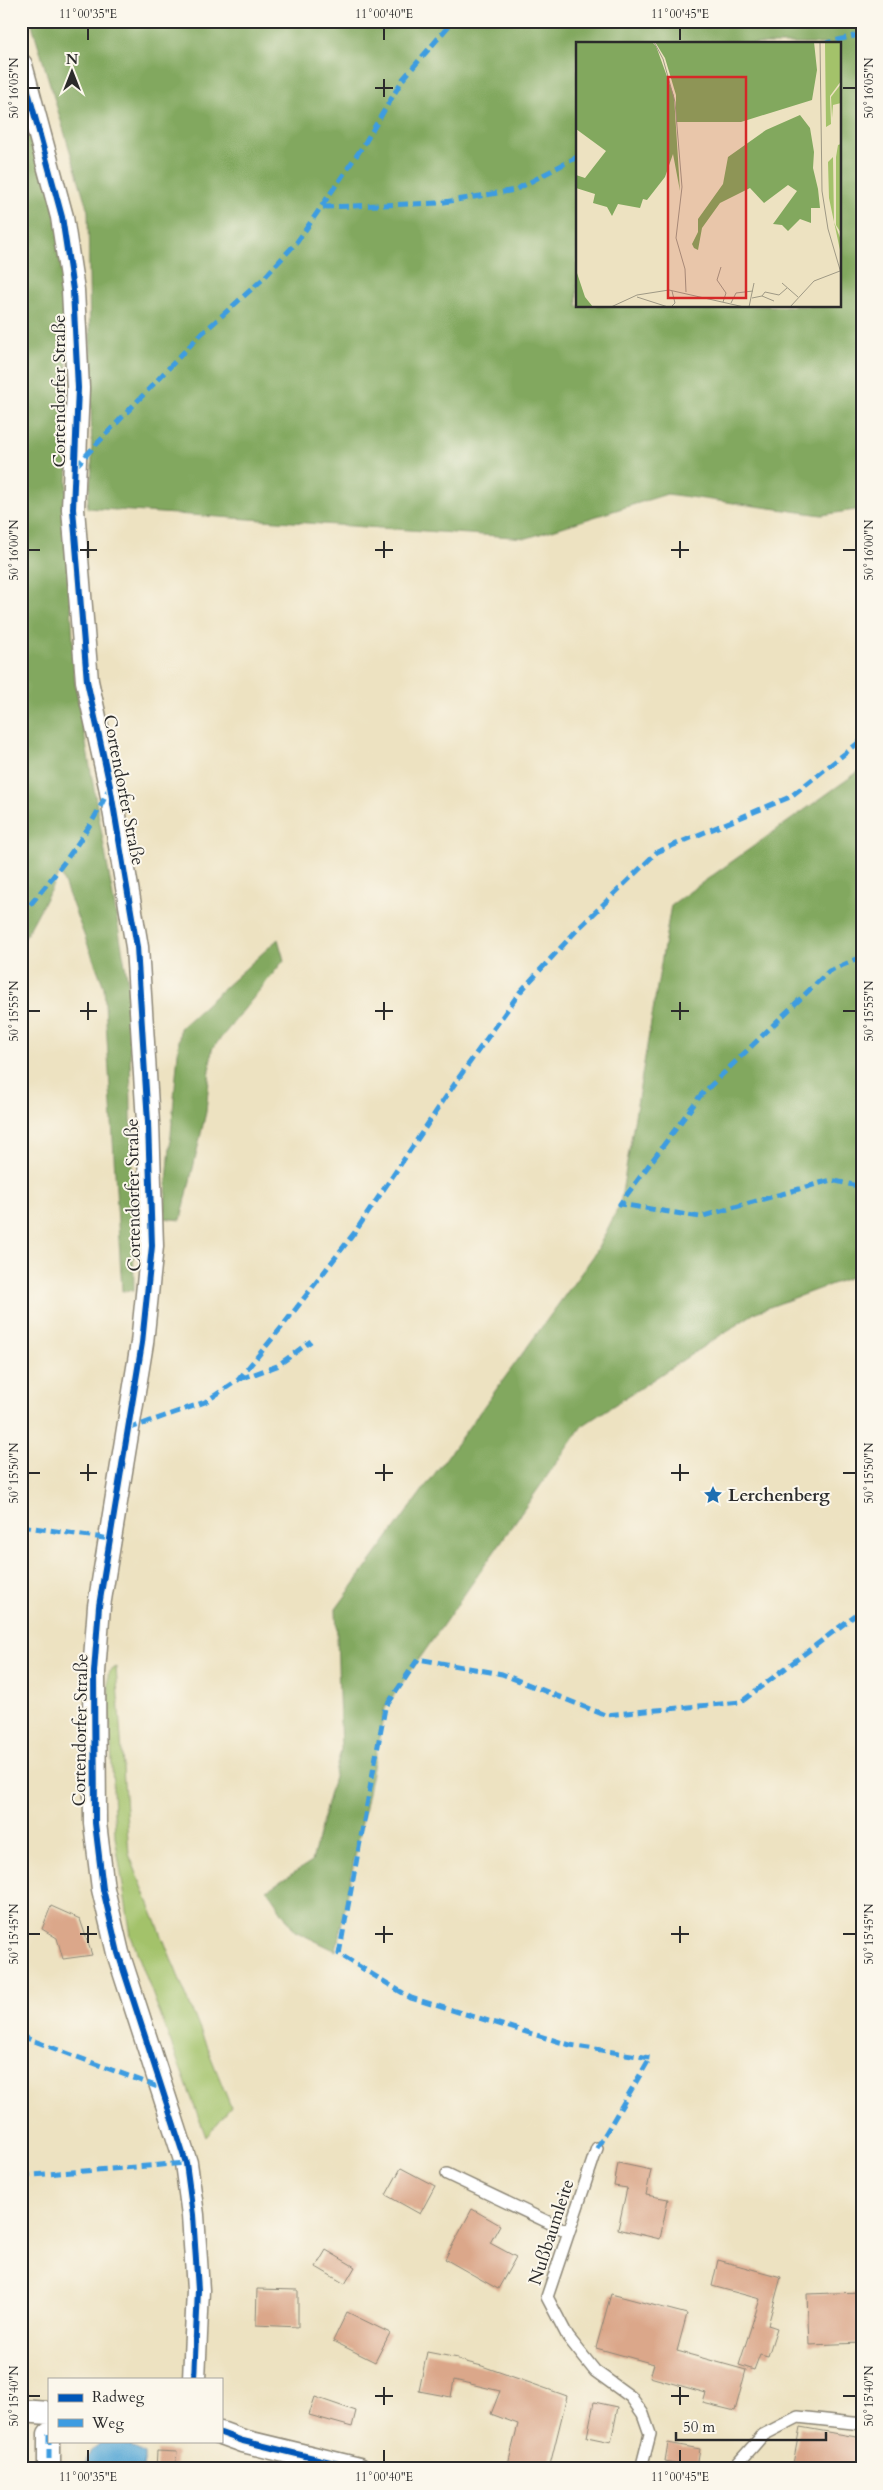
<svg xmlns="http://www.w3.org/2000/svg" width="883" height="2490" viewBox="0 0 883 2490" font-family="Cardo,serif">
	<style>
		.green { fill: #a3c26a; stroke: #67764a }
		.forest { fill: #82a85e; stroke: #566a44; fill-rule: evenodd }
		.water { fill: #5eacd7; stroke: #446c81 }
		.building { fill: #dba78a }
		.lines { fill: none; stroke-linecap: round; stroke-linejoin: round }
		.lane-casing { stroke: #8c8676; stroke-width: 14 }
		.street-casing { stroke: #8c8676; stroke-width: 25 }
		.lane { stroke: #fff; stroke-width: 11 }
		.street { stroke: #fff; stroke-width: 22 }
		.quiet { stroke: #3d9ce1; stroke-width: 5; stroke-dasharray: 10 5; stroke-linecap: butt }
		.cycleway-casing { stroke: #fbf7ec; stroke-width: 9 }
		.cycleway { stroke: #0057b8; stroke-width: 6 }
		.ticks { fill: none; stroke: #2b2b2b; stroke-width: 2 }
		.labels { text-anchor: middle; stroke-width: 4; stroke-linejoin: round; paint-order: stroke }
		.street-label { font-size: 18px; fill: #2b2b2b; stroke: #fbf7ec }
		.poi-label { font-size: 18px; font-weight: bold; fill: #2b2b2b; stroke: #fbf7ec; text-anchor: start }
		.inset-road { fill: none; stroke: #9f9985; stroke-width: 1 }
		.view { fill: #d62828; fill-opacity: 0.15; stroke: #d62828; stroke-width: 2.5 }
		.inset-edge { fill: none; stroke: #2b2b2b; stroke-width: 2.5 }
		.neatline { fill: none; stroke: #2b2b2b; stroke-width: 2 }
		.ticks-label { font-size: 12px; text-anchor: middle; fill: #2b2b2b }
	</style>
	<rect width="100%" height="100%" fill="#fbf7ec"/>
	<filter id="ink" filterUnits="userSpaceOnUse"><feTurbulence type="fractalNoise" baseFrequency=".02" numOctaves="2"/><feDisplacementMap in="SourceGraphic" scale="10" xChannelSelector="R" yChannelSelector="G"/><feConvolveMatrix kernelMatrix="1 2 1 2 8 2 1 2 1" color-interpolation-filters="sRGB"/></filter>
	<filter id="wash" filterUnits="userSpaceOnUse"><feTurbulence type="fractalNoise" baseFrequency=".0096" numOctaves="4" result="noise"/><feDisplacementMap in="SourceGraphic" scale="20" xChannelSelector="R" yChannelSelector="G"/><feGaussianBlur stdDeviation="1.12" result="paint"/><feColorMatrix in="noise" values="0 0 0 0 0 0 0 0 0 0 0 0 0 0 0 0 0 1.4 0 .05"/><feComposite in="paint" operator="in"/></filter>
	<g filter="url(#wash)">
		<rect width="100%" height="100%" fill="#ede2c1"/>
		<path class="green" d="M116,1667L129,1854L231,2107L206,2137L131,1936L115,1836L108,1673Z"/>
		<path class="forest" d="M31,21H862V509L822,515L667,494L527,538L87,508L92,468L88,211ZM577,44H839V306H577Z
			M21,71L65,215L68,465L66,503L75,682L129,988L134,1290L122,1291L104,987L60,872L21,945Z
			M862,769V1273L756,1312L582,1426L385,1708L336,1951L295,1931L267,1890L312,1861L341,1750L336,1609L595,1254L620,1204L671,905Z
			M278,939L284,960L212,1049L206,1112L181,1220L164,1218L180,1028Z"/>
		<path class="water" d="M102,2441H123L144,2454V2469H84L92,2450Z"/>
		<g id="blocks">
			<path class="building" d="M51,1906L80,1919L92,1955L63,1959L57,1938L42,1929Z
				M618,2163L651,2170L646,2195L668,2199L660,2239L618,2229L627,2188L614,2186Z
				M401,2168L435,2186L420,2214L386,2195Z
				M472,2209L500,2225L490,2243L516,2257L498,2289L445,2259Z
				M326,2250L355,2267L345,2284L316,2267Z
				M718,2260L781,2277L768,2325L777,2328L768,2356L760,2354L754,2370L739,2365L760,2299L712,2286Z
				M257,2289L298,2290V2327L256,2325Z
				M862,2292V2343L809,2345L807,2294Z
				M611,2294L687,2314L677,2351L746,2370L735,2411L703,2403L706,2393L650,2377L654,2364L596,2348Z
				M347,2312L390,2333L375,2362L333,2341Z
				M427,2352L458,2358V2360L482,2366L567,2396L549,2469H507L518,2424L491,2414L500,2391L454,2380L451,2397L419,2391Z
				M315,2397L356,2411L352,2427L309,2415Z
				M594,2402L618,2407L611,2442L587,2437Z
				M800,2427L862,2438V2469H792Z
				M668,2443L700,2449L697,2468L665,2461Z
				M157,2451L177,2452L175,2469H156Z"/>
		</g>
	</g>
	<g filter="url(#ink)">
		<use href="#blocks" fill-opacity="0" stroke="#8c8676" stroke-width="1"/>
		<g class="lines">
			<g class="lane-casing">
				<path id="lane" d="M597,2148L547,2297L568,2337L595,2371L631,2397L643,2414L650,2434L641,2469
					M447,2174L569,2232
					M733,2469L763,2435L798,2417L862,2424"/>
			</g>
			<g class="street-casing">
				<path id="street" d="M21,65L62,217L73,290L78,388L73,509L87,681L110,786L137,947L148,1122L152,1246L142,1343L99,1606L94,1672L95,1823L103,1889L118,1953L186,2163L193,2215L198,2290L194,2379
					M21,2411L49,2413
					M221,2433L243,2441L359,2469
					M49,2434V2469"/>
			</g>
			<use href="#lane" class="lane"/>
			<use href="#street" class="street"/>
			<path class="quiet" d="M822,44L862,34
				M323,207L439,203L515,190L577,157
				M75,467L199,336L263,279L297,242L363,146L403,79L453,21
				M21,916C52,878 90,834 109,788
				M862,957L829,971L700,1096L620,1204L700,1217L831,1180L862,1187
				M240,1379L277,1366L311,1341
				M128,1429L205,1402L238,1380L281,1328L355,1232L460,1076L520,992L576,931L657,852L790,797L862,740
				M21,1526L110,1539
				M21,2036L163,2089
				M597,2148L650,2058L570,2045L411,1998L339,1954L385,1708L418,1659L502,1674L605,1715L741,1702L862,1610
				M21,2176L186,2163
				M49,2434V2469"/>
			<g class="cycleway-casing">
				<path id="cycleway" d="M21,65L62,217L73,290L78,388L73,509L87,681L110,786L137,947L148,1122L152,1246L142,1343L99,1606L94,1672L95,1823L103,1889L118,1953L186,2163L193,2215L198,2290L194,2379
					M221,2433L243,2441L359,2469"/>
			</g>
			<use href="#cycleway" class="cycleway"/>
		</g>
	</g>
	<path class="ticks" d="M88,28V40M384,28V40M680,28V40M384,79V97M28,88H40M375,88H393M843,88H856M88,541V558M384,541V558M680,541V558M28,550H40M80,550H97M375,550H393M671,550H689M843,550H856M88,1002V1020M384,1002V1020M680,1002V1020M28,1011H40M80,1011H97M375,1011H393M671,1011H689M843,1011H856M88,1464V1481M384,1464V1481M680,1464V1481M28,1473H40M80,1473H97M375,1473H393M671,1473H689M843,1473H856M88,1926V1943M384,1926V1943M680,1926V1943M28,1934H40M80,1934H97M375,1934H393M671,1934H689M843,1934H856M384,2387V2405M680,2387V2405M28,2396H40M375,2396H393M671,2396H689M843,2396H856M88,2450V2462M384,2450V2462M680,2450V2462"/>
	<defs>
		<g id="sight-bare" transform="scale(1.5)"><path d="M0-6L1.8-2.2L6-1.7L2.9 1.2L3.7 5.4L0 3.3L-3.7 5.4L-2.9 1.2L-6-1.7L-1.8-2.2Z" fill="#1f6fb2" stroke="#fbf7ec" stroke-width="2.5" paint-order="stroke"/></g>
	</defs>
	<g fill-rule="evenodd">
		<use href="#sight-bare" x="713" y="1495"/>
	</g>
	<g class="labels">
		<g class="street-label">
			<text transform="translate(59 391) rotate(-90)" y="6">Cortendorfer Straße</text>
			<text transform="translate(124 790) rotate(79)" y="6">Cortendorfer Straße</text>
			<text transform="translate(133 1195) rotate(-91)" y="6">Cortendorfer Straße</text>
			<text transform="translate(80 1730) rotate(-89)" y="6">Cortendorfer Straße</text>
			<text transform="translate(551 2232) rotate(-72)" y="6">Nußbaumleite</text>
		</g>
		<g class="poi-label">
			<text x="728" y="1501">Lerchenberg</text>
		</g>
	</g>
	<g transform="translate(576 42)">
		<rect width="265" height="265" fill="#ede2c1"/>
		<path d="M249,0H265V39L254,54L255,82L250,85ZM265,42V61L257,63L256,76L255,55ZM265,102V191L260,183V115L262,103ZM257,115L258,180L265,198V213L253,156L252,120Z" fill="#a3c26a"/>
		<path d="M0,0H76L80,4L98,54L104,149L97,112L89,135L71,158L67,157L64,166L42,162L36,174L31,165L17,161L19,152L0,146V133L9,136L30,109L0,87ZM79,0H238L241,28L236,58L165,80H100V53L89,16ZM224,73L234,86L238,110L237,126L242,147L244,166H235V181L224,177L212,189L206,183L197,182L221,149L212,143L188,161L174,146L144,161L126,186L122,208L118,206L116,202L122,190V177L147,142L152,115L190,88ZM0,228L9,255L17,265H0Z" fill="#82a85e"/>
		<path class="inset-road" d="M78,0L87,17L99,60L106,145L100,196L109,227L110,250M244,0L246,149L252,187L265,231M145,225L141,238L150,251L147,260M206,241L222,255M186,254L189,250L203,253L211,246M61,255L92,265M176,256L186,254L198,259M155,261L160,251L177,249M35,265L61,253L93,248L168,265M95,265L99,261L96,249M173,265L178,241M214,265L238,239L264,229"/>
		<path class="view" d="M92,35H170V256H92Z"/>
		<rect width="265" height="265" class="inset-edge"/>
	</g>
	<rect width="883" height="2490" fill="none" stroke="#fbf7ec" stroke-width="55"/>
	<rect x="48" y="2378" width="175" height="65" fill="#fbf7ec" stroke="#a8a59f"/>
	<rect x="58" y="2394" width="25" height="8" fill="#0057b8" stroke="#a8a59f"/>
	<text x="92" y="2402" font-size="15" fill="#2b2b2b">Radweg</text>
	<rect x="58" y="2419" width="25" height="8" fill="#3d9ce1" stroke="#a8a59f"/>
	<text x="92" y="2428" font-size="15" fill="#2b2b2b">Weg</text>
	<g transform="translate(72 72)" stroke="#fbf7ec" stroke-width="4" paint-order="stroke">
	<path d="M0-4L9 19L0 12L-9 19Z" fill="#2b2b2b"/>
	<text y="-8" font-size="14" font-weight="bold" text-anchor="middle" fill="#2b2b2b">N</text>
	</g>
	<path d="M676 2432v8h150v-8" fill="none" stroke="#2b2b2b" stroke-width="2.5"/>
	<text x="683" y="2432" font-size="15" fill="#2b2b2b" stroke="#fbf7ec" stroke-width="4" paint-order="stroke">50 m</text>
	<rect x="28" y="28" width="828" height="2434" class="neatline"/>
	<g class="ticks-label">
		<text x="88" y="18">11°00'35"E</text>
		<text x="384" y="18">11°00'40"E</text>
		<text x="680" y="18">11°00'45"E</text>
		<text transform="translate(14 88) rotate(-90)" y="4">50°16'05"N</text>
		<text transform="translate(869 88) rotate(-90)" y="4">50°16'05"N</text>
		<text transform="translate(14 550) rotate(-90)" y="4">50°16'00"N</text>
		<text transform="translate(869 550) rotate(-90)" y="4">50°16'00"N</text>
		<text transform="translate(14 1011) rotate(-90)" y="4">50°15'55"N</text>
		<text transform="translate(869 1011) rotate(-90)" y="4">50°15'55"N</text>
		<text transform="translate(14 1473) rotate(-90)" y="4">50°15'50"N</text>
		<text transform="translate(869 1473) rotate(-90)" y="4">50°15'50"N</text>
		<text transform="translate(14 1934) rotate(-90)" y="4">50°15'45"N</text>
		<text transform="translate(869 1934) rotate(-90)" y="4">50°15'45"N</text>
		<text transform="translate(14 2396) rotate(-90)" y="4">50°15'40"N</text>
		<text transform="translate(869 2396) rotate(-90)" y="4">50°15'40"N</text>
		<text x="88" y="2481">11°00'35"E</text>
		<text x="384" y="2481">11°00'40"E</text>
		<text x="680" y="2481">11°00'45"E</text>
	</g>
</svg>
